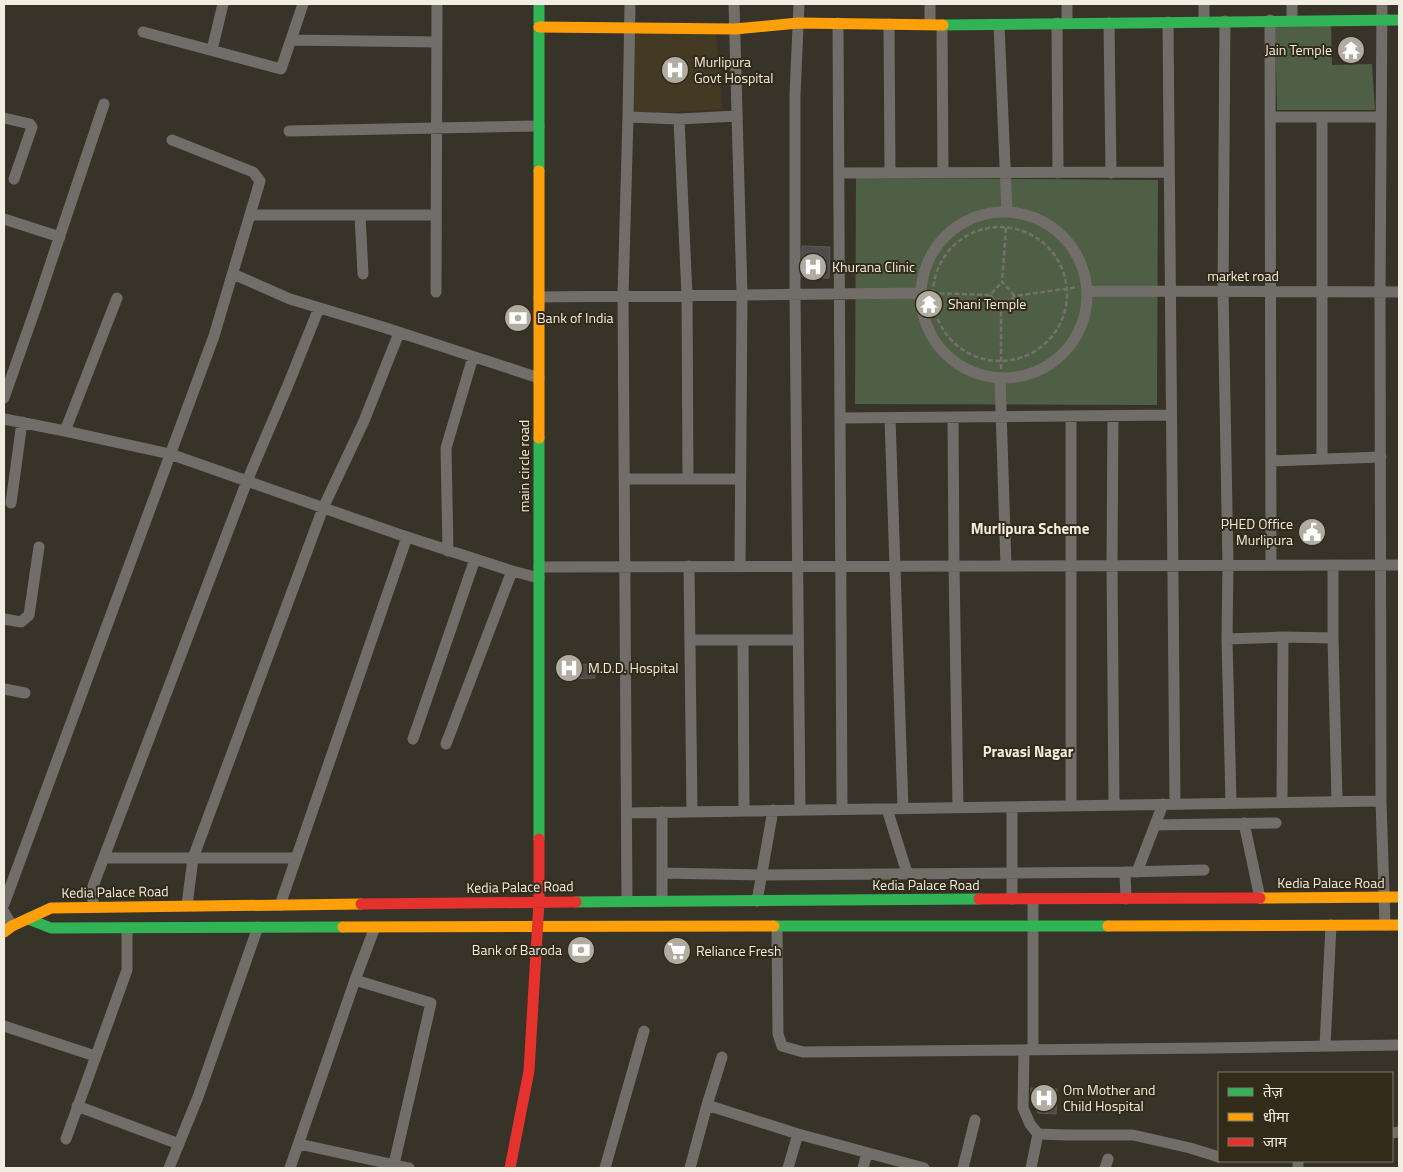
<svg xmlns="http://www.w3.org/2000/svg" width="1403" height="1172" viewBox="0 0 1403 1172" font-family="'Titillium Web','Noto Sans Devanagari',sans-serif">
	<style>
		.built { fill: #443922 }
		.green { fill: #4e5f45 }
		.building { fill: #4d4b4d; stroke: #5e5c5c }
		.lines { fill: none; stroke-linecap: round; stroke-linejoin: round }
		.path { stroke: #74716c; stroke-width: 2.5; stroke-dasharray: 5 2.5; stroke-linecap: butt }
		.street { stroke: #716e6a; stroke-width: 11 }
		.fast { stroke: #30b455; stroke-width: 11 }
		.slow { stroke: #ff9f0a; stroke-width: 11 }
		.jam { stroke: #e5322d; stroke-width: 11 }
		.labels { text-anchor: middle; stroke-width: 4; stroke-linejoin: round; paint-order: stroke }
		.poi-label { font-size: 14px; fill: #f2ede1; stroke: #332b19; text-anchor: start }
		.street-label { font-size: 14px; fill: #f2ede1; stroke: #332b19 }
		.neighbourhood-label { font-size: 15px; font-weight: bold; fill: #f2ede1; stroke: #332b19 }
	</style>
	<rect width="100%" height="100%" fill="#383329"/>
	<path class="built" d="M630,29L716,31L722,109L631,115Z"/>
	<path class="green" d="M1331,23L1332,65L1372,64L1375,110H1277L1275,24Z
		M856,178L1158,180L1157,405L855,404Z"/>
	<path class="building" d="M802,246L830,247L829,278L802,277Z
		M594,664L595,678L565,679V665Z
		M1031,1088L1057,1089L1056,1114L1038,1113L1031,1094Z"/>
	<g class="lines">
		<path class="path" d="M933 294a67 67 0 1 1 134 0a67 67 0 1 1-134 0Z
			M1006,228L1002,282L1015,296
			M932,293L990,295L1002,282
			M990,295L1001,308
			M1001,369V308L1015,296L1078,287"/>
		<path class="street" d="M734,4L742,294L740,566
			M799,4L795,95V294L800,810
			M1067,4V23
			M1204,4V21
			M1292,4V20
			M1382,4L1380,292L1381,801L1385,925
			M1270,20L1271,565
			M1225,21L1223,291L1228,565L1227,639L1231,803
			M1168,22L1175,804
			M838,23L842,809
			M1057,23L1058,173
			M1109,23L1111,173
			M889,24L890,173
			M930,24V4
			M942,25L943,173
			M999,25L1007,212
			M143,32L281,69L303,4
			M291,40L437,42
			M212,50L223,4
			M628,117L679,119L737,116
			M1270,117H1381
			M4,118L30,124L32,127L14,179
			M1322,118V459
			M679,119L687,295L688,479
			M289,131L539,126
			M839,173L1169,172
			M921 295a83 83 0 1 1 166 0a83 83 0 1 1-166 0Z
			M250,215H436
			M360,215L363,274
			M4,219L60,237
			M233,274L290,299L386,328L539,378
			M1087,291L1399,292
			M436,292L437,4
			M539,297L920,293
			M1000,378L1006,566
			M4,398L37,304L104,104
			M1113,416L1112,565L1114,805
			M953,417L954,566L958,807
			M840,418L1171,415
			M890,418L903,809
			M4,419L65,431L170,454L398,534L512,571L539,578
			M65,431L117,298
			M1271,461L1381,457
			M624,479H740
			M11,503L22,422
			M448,551L446,448L473,357
			M1333,565V638L1337,801
			M689,566L692,812
			M539,567L1399,565
			M4,619L21,622L29,615L39,547
			M1227,639L1283,637L1333,638
			M690,640H798
			M743,640L744,811
			M4,689L25,693
			M413,739L475,559
			M446,744L512,571
			M1282,802L1283,637
			M1071,805V416
			M887,809L907,873
			M627,813L1381,801
			M1244,823L1260,898
			M1155,825L1276,823
			M104,858H296
			M1125,872L1126,899
			M1137,872L1163,804
			M662,873L762,875L1125,872L1204,870
			M1012,899V807
			M1033,899V1050
			M627,901L623,296L628,117L630,4
			M662,901V812
			M757,901L773,810
			M4,904L214,336L260,181L253,172L172,140
			M187,905L193,858L323,508L364,421L399,333
			M280,905L407,537
			M93,907V886L247,481L288,385L319,308
			M4,912L12,926
			M777,927L778,1034L782,1046L803,1052L1211,1048L1399,1045
			M355,980L431,1003L394,1164
			M4,1026L95,1056
			M1325,1046L1331,925
			M1024,1050L1023,1108L1030,1124L1038,1134L1067,1135H1133L1190,1148L1219,1157
			M707,1105L722,1057
			M77,1106L179,1144
			M1392,1133L1399,1132
			M66,1139L127,970V928
			M299,1144L409,1168
			M1298,1161V1168
			M169,1168L198,1097L258,927
			M290,1168L355,980L375,927
			M605,1168L644,1031
			M690,1168L707,1105L798,1134L924,1168
			M788,1168L798,1134
			M863,1168L867,1153
			M963,1168L975,1120
			M1031,1168L1038,1134
			M1105,1168L1108,1159"/>
		<path class="fast" d="M539,4V171
			M943,25L1399,20
			M539,438V839
			M576,902L979,899
			M28,919L51,928L343,927
			M774,926H1108"/>
		<path class="slow" d="M539,27L735,29L798,23L943,25
			M539,171V438
			M1260,898L1399,897
			M1108,926L1399,925
			M343,927L774,926
			M4,932L12,926L51,908L361,904"/>
		<path class="jam" d="M979,899L1260,898
			M361,904L576,902
			M510,1168L529,1071L539,902V839"/>
	</g>
	<defs>
		<g id="temple-disc" transform="scale(1.4375)"><circle r="9.5" fill="#b1aca1" stroke="#332b19"/><path d="M0-6L5-2H3V0L6.5 2.5H4V6H1.5V3h-3V6H-4V2.5H-6.5L-3 0V-2H-5Z" fill="#fff"/></g>
		<g id="hospital-disc" transform="scale(1.4375)"><circle r="9.5" fill="#b1aca1" stroke="#332b19"/><path d="M-5-5h3v3.5h4V-5h3V5h-3V1.5h-4V5h-3Z" fill="#fff"/></g>
		<g id="bank-disc" transform="scale(1.4375)"><circle r="9.5" fill="#b1aca1" stroke="#332b19"/><path d="M-6-4H6V4H-6ZM0-2.3a2.3 2.3 0 1 0 0 4.6a2.3 2.3 0 1 0 0-4.6Z" fill="#fff"/></g>
		<g id="civic-disc" transform="scale(1.4375)"><circle r="9.5" fill="#b1aca1" stroke="#332b19"/><path d="M-.6-6.5H3V-4.5H.6V-3L4-1V1h2V6H-6V1h2V-1L-.6-3ZM-1.2 2.5V6h2.4V2.5Z" fill="#fff"/></g>
		<g id="supermarket-disc" transform="scale(1.4375)"><circle r="9.5" fill="#b1aca1" stroke="#332b19"/><path d="M-6-5.5h2.5l.6 2H6L4.5 2H-2.5L-4.4-4H-6ZM-1.5 3.2a1.3 1.3 0 1 0 .1 0ZM3 3.2a1.3 1.3 0 1 0 .1 0Z" fill="#fff"/></g>
	</defs>
	<g fill-rule="evenodd">
		<use href="#temple-disc" x="1351" y="50"/>
		<use href="#hospital-disc" x="675" y="70"/>
		<use href="#hospital-disc" x="813" y="267"/>
		<use href="#temple-disc" x="929" y="304"/>
		<use href="#bank-disc" x="518" y="318"/>
		<use href="#civic-disc" x="1312" y="532"/>
		<use href="#hospital-disc" x="569" y="668"/>
		<use href="#bank-disc" x="581" y="950"/>
		<use href="#supermarket-disc" x="677" y="951"/>
		<use href="#hospital-disc" x="1044" y="1098"/>
	</g>
	<g class="labels">
		<g class="poi-label">
			<text x="1332" y="55" text-anchor="end">Jain Temple</text>
			<text x="694" y="67">Murlipura<tspan x="694" dy="16">Govt Hospital</tspan></text>
			<text x="832" y="272">Khurana Clinic</text>
			<text x="948" y="309">Shani Temple</text>
			<text x="537" y="323">Bank of India</text>
			<text x="1293" y="529" text-anchor="end">PHED Office<tspan x="1293" dy="16">Murlipura</tspan></text>
			<text x="588" y="673">M.D.D. Hospital</text>
			<text x="562" y="955" text-anchor="end">Bank of Baroda</text>
			<text x="696" y="956">Reliance Fresh</text>
			<text x="1063" y="1095">Om Mother and<tspan x="1063" dy="16">Child Hospital</tspan></text>
		</g>
		<g class="street-label">
			<text x="1243" y="281">market road</text>
			<text transform="translate(524 466) rotate(-90)" y="5">main circle road</text>
			<text x="1331" y="888">Kedia Palace Road</text>
			<text x="926" y="890">Kedia Palace Road</text>
			<text transform="translate(520 887) rotate(-1)" y="5">Kedia Palace Road</text>
			<text transform="translate(115 892) rotate(-1)" y="5">Kedia Palace Road</text>
		</g>
		<g class="neighbourhood-label">
			<text x="1030" y="534">Murlipura Scheme</text>
			<text x="1028" y="757">Pravasi Nagar</text>
		</g>
	</g>
	<rect width="1403" height="1172" fill="none" stroke="#f2ede1" stroke-width="10"/>
	<rect x="1218" y="1072" width="175" height="90" fill="#332b19" stroke="#7f7969"/>
	<rect x="1228" y="1088" width="25" height="8" fill="#30b455" stroke="#7f7969"/>
	<text x="1263" y="1097" font-size="15" fill="#f2ede1">तेज़</text>
	<rect x="1228" y="1113" width="25" height="8" fill="#ff9f0a" stroke="#7f7969"/>
	<text x="1263" y="1122" font-size="15" fill="#f2ede1">धीमा</text>
	<rect x="1228" y="1138" width="25" height="8" fill="#e5322d" stroke="#7f7969"/>
	<text x="1263" y="1147" font-size="15" fill="#f2ede1">जाम</text>
</svg>
